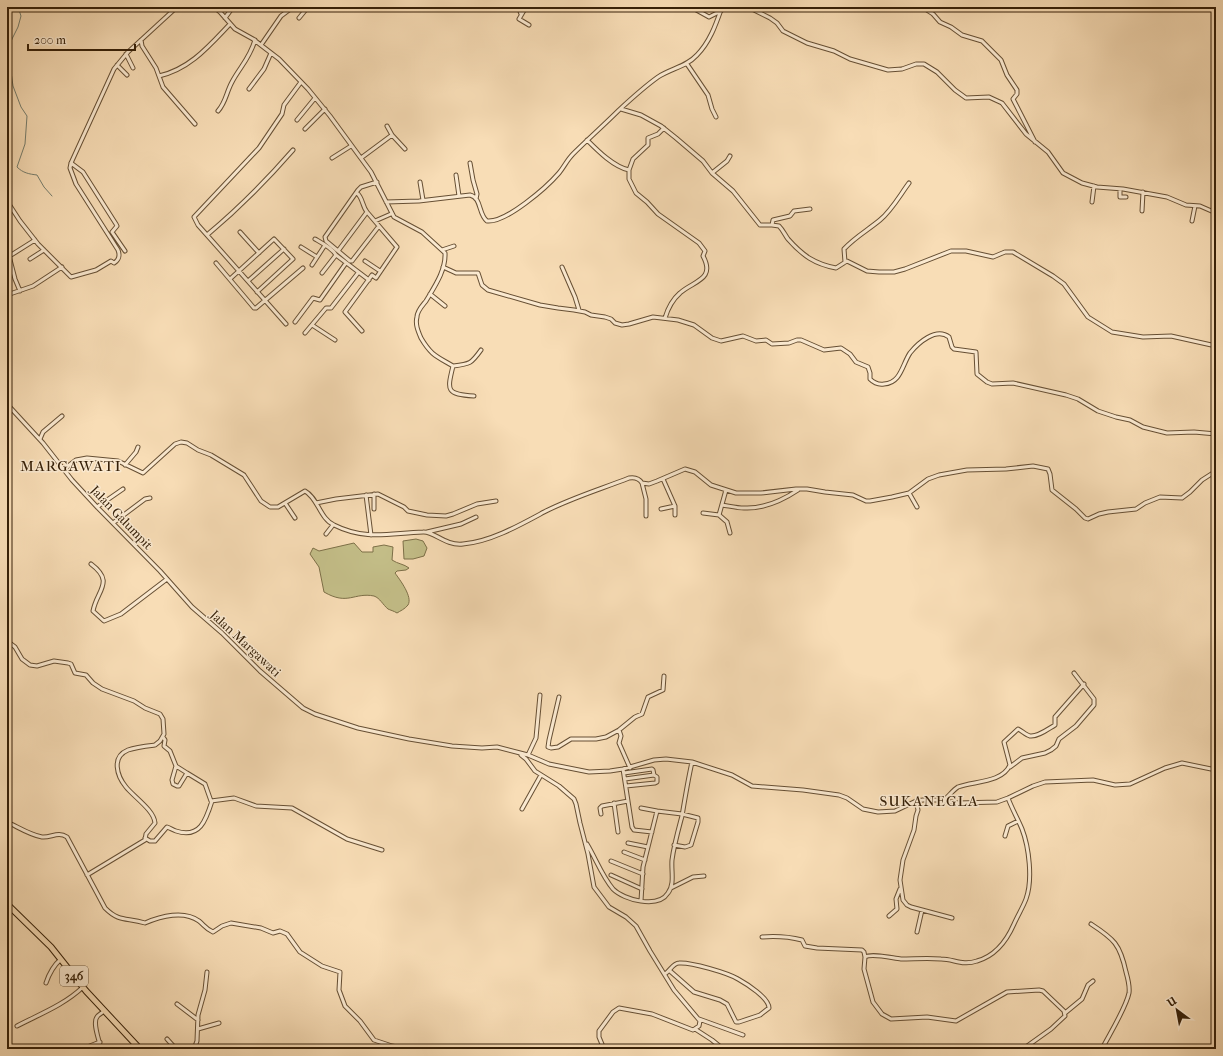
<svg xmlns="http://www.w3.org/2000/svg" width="1223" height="1056" viewBox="0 0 1223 1056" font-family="'IM FELL French Canon',serif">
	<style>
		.green { fill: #c4bf89; stroke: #7d7048 }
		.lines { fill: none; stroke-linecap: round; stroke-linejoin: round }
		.stream { stroke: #747d6e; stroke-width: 1 }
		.street-casing { stroke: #664f34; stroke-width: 5 }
		.primary-casing { stroke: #362008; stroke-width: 7 }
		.street { stroke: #fae9d0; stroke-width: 3 }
		.primary { stroke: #f8ddb6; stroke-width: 5 }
		.labels { text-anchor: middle; stroke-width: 3; stroke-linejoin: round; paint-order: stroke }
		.shield { fill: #fae9d0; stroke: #715c44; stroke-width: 1 }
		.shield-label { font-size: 12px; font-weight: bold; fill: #362008 }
		.street-label { font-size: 13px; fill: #362008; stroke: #fae9d0 }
		.quarter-label { font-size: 15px; letter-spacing: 1px; fill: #362008; stroke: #fae9d0 }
	</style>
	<rect width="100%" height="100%" fill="#f8ddb6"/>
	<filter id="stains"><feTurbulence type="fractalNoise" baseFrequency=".005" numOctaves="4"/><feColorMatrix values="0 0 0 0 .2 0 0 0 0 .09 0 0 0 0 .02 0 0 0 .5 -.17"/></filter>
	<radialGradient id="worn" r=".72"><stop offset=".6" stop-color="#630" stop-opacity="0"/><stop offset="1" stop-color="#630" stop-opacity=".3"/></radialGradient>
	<path class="green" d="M416,539L423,541L427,548L424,556L413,559H404L403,541Z
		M354,543L362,552H373V547L384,545L393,547L392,560C398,564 404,564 409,568L406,570L397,571L395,573C400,580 413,597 408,605C405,609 400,611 397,613C394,611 390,610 388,609C383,605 380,598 374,596C354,592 348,606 324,592L319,567L310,554L313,548L319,551Z"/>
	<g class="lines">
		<path class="stream" d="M18,7L21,16L18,27L12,39L8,51L13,86L21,107L27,116L25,144L17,167C23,173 29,174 37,175L44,187L52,196"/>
		<g class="street-casing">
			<path id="street" d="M214,7L220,12L235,29L253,39L279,59L308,89L330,116L371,172L394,217L422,232L445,253C446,270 435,286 426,301C422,306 417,311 417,317C415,324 418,331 421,338C431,355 436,356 453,366C447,391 446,394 474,396
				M516,7L519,9L521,14
				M526,7L519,19L529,25
				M691,7L709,17L721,11
				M748,7L770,18L777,23L783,31L807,43L834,51L850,59L888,70L902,69L916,64H924L937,72L955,90L966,98L989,97L1002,103L1026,134L1048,152L1063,173L1082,183L1097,187L1123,189L1167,197L1186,205L1200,206L1216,213
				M922,7L933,14L940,22L951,27L962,35L982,41L1001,60L1007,75L1017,90V94L1013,99L1035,142
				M225,18L233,7
				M299,18L308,7
				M141,40L142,46L156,68L163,87L195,124
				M261,45L281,16L289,10L291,7
				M126,54L133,68
				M687,64L708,95L712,109L716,117
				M117,65L127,75
				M159,76C190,69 209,46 230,24
				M249,89L264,69L271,53
				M621,109L641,115L661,126L676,138L703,161L712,173L733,191L760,225H772L779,226C783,230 785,235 788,239C803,256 815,264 836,268L847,261L867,271L879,272H894L905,269L951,251H966L993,257L1005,252H1013L1053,276L1064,284L1088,317L1112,332L1143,337L1171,336L1216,346
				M218,111C226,102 226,93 232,82C240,67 250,58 255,40
				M297,120L315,98
				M387,126L392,135L405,149
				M664,128L658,134L648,138V145L633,159L629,170V179L636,193L647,202L658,214L699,243L705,251L703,256C716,280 693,281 680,293C672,300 668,308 665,318
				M305,129L325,109
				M587,140C598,151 614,167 629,170
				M332,158L351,146
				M361,158L392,135
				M71,163L83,172L116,224L117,226L112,232L125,251
				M470,163L473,180L477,194L476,199
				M712,173L727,161L730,156
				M456,175L459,196
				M420,182L423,200
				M1120,189V197H1126
				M357,193C363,198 362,206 367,212L397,247L376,278L372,275L345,312L362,331
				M7,201L20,221L38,244L71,277L96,270L111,261L114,263C119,260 120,255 118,250L76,184L70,168L71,163L114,69L128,52L177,7
				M386,202L419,201L470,195C482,198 478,214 487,221C506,223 547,187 559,173C564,167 567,160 573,154C588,139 604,125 619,110C632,98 644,87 658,77C672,68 686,67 697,55C710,42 716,24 722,7
				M1092,202L1094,186
				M1142,211L1143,192
				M367,212L338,251L326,241L325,237L358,190L361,187L377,182
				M375,221L391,214
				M1192,221L1195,206
				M772,225L773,220L790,216L794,211L810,209
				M240,232L259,253
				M207,235C238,209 266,181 293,150
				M315,239C322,243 332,248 336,255L369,280
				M301,247L317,257
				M442,250L454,246
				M338,251L350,261H352L379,226
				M9,256L15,279L20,291
				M8,257L35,240
				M30,259L44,250
				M365,261L380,271
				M845,262L844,249C855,237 868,230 880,220C892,210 900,195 909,183
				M216,263L254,308H256L303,268
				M312,265L325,245
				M443,267L456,273H478L482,285L488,290L540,305L558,308L574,310L585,312L591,315L605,317L611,319L615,323L622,325L629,324L653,317L678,320L694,325L712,338L721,341L743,336L756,341L766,340L772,344L789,343L797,340H801L824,350L841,348L850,354L856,362L868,367L870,373V379C874,383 878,385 884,384C901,383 902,365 910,353C918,343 936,327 949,337L952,347L954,349L976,352L977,374L987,382L992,384L1013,383L1066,395L1078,399L1098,411L1116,417L1130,420L1143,427L1167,433L1194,432L1216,434
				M562,267L575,297L579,310
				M322,273L336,255
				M230,279L274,239L293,259L257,292
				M248,281L284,249
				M430,294L445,306
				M7,295L33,286L62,267
				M295,322L313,298L320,300L346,263
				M286,324L198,225L194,217L259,148L282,114L284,105L301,82
				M312,325L335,340
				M305,333L326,308H331L358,273
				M453,366C470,364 471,364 481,350
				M7,404L43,443L72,480L97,507L160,571L192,607L222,633L260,671L303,708L315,714L358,728L409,739L452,746L482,748L497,747L528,755L549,764L589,772L610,771L623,769L654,760L666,759L692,762L732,775L752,786L803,790L839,795L847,798L863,809L878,812L895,811L916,801L923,800H938L958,803L997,802L1008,798L1033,786L1045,782L1093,780L1115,785L1130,784L1165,768L1182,763L1216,770
				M40,439L43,432L62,416
				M125,465L136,452L138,447
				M64,469L76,460L87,458L118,461L143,473L175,444L181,442L187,443L198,450L211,455L244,475L261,501L270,507H278L305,491C318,498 320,519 334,525C366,541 390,533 423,532C434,531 445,546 463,544C490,542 520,525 544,512C571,498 601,489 629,478C635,477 639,478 642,483L649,484L657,481L685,469L695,472L711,485L736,493H761L796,489H807L825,492L853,495L866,501H870L892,497L909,493L928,479L939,475L967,470L1006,469L1033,466L1048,469L1050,474L1052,490L1076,509L1085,518L1088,519L1099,514L1108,512L1136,509L1145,503L1160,497L1182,498L1190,492L1202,480L1216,471
				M663,479L675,506V515
				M642,483L646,499V516
				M909,493L917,507
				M374,494V509
				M366,495L371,535
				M285,503L295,518
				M316,503L336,499L378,494L404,507L408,511L427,515L446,516L453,514L477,504L496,501
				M722,505C729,506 737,508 744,508C763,509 783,500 798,490
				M97,507L123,489
				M661,509L675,506
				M703,513L719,515L726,490
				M719,515L727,522L730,533
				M113,523L145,499L150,498
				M427,532L461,524L476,517
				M326,534L333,525
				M91,564C115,582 97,590 93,611L104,621L121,614L167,579
				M7,641L15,647L22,659L30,665L37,666L54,661L68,663L71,664L75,673L86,675L93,683L102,689L134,701L145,708L160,714L163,719L164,734L160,741L155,745C146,746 136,747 128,750C111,757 117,776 126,787C134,797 154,810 155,823L146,834L145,840L87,875
				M559,697L549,740L548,747L551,748L558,747L571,739H596L606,737L619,730L635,717L642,714L648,697L663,690L664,676
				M619,730L621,736L619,743L630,768
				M163,737L165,740L164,746L170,751L176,766L172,780L173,784L177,786H179L187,773L205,784L211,801L234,798L256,806L292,808L347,839L382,850
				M521,755L526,759L535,771L559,786L574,799L576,804L580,823L588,854L594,887L609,907L626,917L636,926L650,951L674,990L700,1021L699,1026L693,1030L652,1014L619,1008L613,1012L599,1031V1037L604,1049
				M528,755L536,738L540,695
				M176,766L187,773
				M1010,767L1022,758L1045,753L1051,750L1056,746L1059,739L1076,726L1094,705V699L1074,673
				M623,769L632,827L634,830L652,832
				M624,773L652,769L653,770L654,775
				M625,779L654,775L657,777V782L655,783L626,786
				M1008,798C1012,809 1018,819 1022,829C1029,847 1033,880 1026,899C1023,907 1018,915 1014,924C1007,940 995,956 977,961C962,966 954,959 941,959C928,958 914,959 901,959C892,958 872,953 865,957L864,969L873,1002L882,1014L891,1019L927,1017L956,1021L1007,992L1039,990L1043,991L1064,1011L1065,1016L1051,1029L1023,1049
				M944,800C949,796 953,790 958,787C974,781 1002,783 1010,765L1004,742L1018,729C1022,731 1026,735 1030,736C1038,737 1048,729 1055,725V717L1084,684
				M916,801L918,810L916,816L914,830L903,860L900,880L903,900L907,905L911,907L952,918
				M614,803L618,832
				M641,808L657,811
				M522,809L541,775
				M601,814L600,808L602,806L628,801
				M7,822C18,827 30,835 42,837C51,838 58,831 67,837L105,908C120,923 127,917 145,923C161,916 184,910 199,921C204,925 206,929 213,932L222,926L231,923L261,928L273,933L280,931L287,934L300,952L322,966L340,972L339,990L345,1006L360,1021L374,1040L392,1046L407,1049
				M1005,836L1008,826L1018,821
				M145,838L150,841H155L167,827C170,828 173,830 176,831C200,839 206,820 212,801
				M628,843L648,847
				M587,844C596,859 602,876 613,889C624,900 658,909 668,893C675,884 671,871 672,860C674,845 678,831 682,816C685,798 688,780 692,762
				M624,852L645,860
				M611,861L643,874
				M611,875L642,889
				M671,888L693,877L704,876
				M641,901L643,867L657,811L682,814L698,818V822L691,845L685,847L674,845
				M889,916L897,909L896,899L900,889
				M1091,924C1114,939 1120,944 1126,972C1128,979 1130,986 1129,993C1126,1008 1109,1035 1102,1049
				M917,932L922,910
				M762,937C775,936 790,937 802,940L805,946L817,948L862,950L864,952L865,957
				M665,974C670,971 673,963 679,963C691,962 728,973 738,979C747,984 769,998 769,1008L760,1015L739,1022H736L727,1004L720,1000L694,992L670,971
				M46,983C49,974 53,966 61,959
				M177,1004L198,1020
				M1065,1013L1082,999L1088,985L1093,981
				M699,1019L743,1035
				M17,1026C40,1014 64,1005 83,987
				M198,1029L219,1023
				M695,1029L712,1040L723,1049
				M167,1039L176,1049
				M82,1049L100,1042
				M101,1049C100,1042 92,1023 97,1017C98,1015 102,1013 104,1011
				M194,1049L197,1041L198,1015L205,990L207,972"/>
		</g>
		<g class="primary-casing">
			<path id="primary" d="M7,904L51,947L86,991L140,1049"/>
		</g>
		<use href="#street" class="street"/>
		<use href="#primary" class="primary"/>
	</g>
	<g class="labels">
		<rect class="shield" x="60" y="966" width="28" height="20" rx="3"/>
		<g class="shield-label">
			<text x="74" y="980">346</text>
		</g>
		<g class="street-label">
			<text transform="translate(122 517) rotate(46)" y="5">Jalan Galumpit</text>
			<text transform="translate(246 643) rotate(43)" y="5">Jalan Margawati</text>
		</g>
		<g class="quarter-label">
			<text x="71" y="471">MARGAWATI</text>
			<text x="929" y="806">SUKANEGLA</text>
		</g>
	</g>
	<rect width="1223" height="1056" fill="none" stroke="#f8ddb6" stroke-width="24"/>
	<rect x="8" y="8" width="1207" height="1040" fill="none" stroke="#362008" stroke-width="2"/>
	<rect x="12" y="12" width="1199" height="1032" fill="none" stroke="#362008"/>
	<g transform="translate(1177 1010) rotate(328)" stroke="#fae9d0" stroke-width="3" paint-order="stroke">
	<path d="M0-3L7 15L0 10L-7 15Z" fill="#362008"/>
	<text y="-6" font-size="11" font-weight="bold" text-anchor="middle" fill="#362008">U</text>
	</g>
	<path d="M28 44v6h107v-6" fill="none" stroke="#362008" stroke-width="2"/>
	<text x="34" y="44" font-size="12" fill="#362008" stroke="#fae9d0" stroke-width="3" paint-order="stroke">200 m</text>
	<rect width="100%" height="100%" filter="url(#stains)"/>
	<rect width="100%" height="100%" fill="url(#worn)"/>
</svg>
